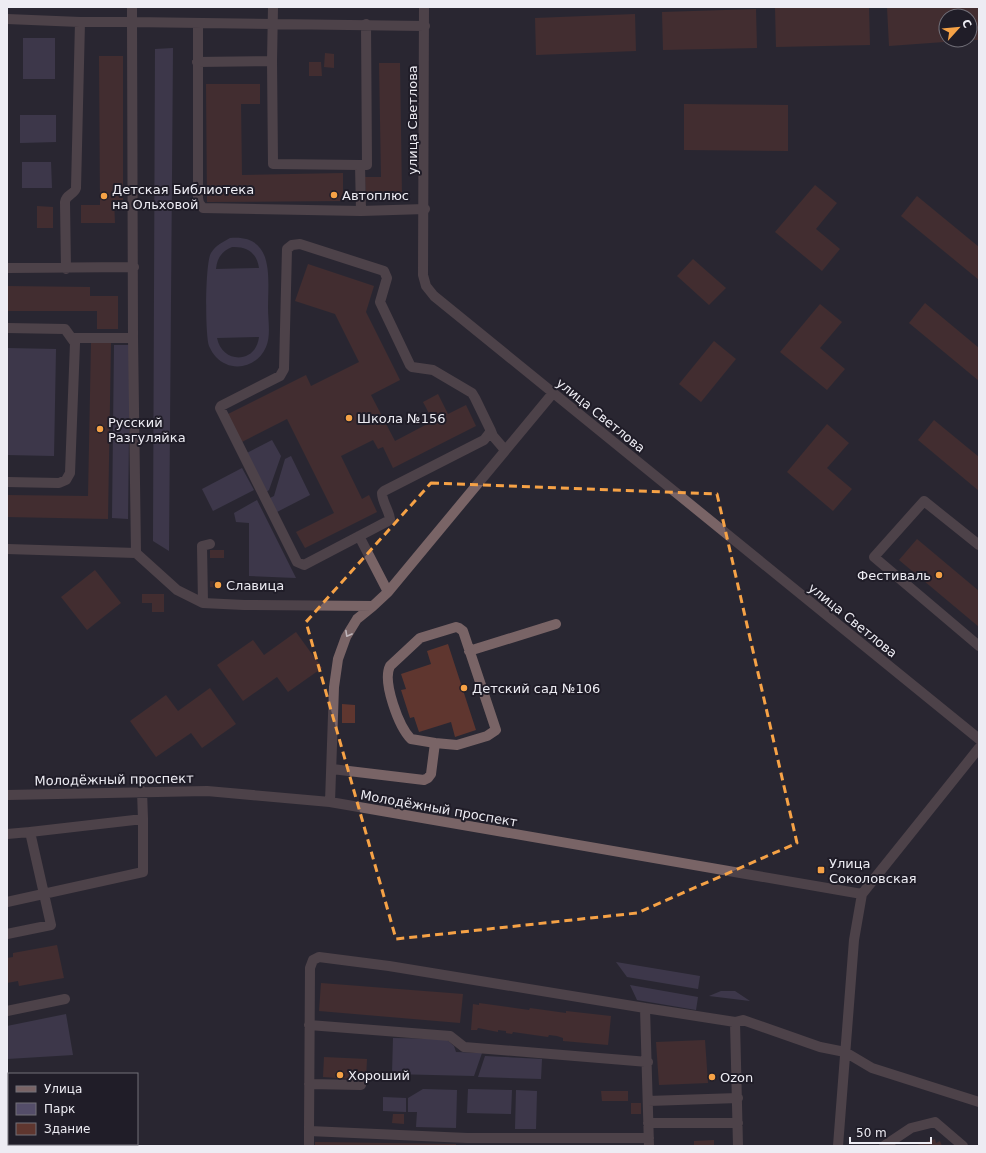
<svg xmlns="http://www.w3.org/2000/svg" width="986" height="1153" viewBox="0 0 986 1153" font-family="'DejaVu Sans',sans-serif">
	<style>
		.green { fill: #544d69; fill-rule: evenodd }
		.building { fill: #5f362f }
		.lines { fill: none; stroke-linecap: round; stroke-linejoin: round }
		.minor { stroke: #796466; stroke-width: 10 }
		.oneway { stroke: #bfb6bb }
		.marked { fill: none; stroke: #f6a246; stroke-width: 3; stroke-dasharray: 8 5; stroke-linejoin: round }
		.poi-dot { fill: #f6a246; stroke: #201d28; stroke-width: 1.5 }
		.labels { text-anchor: middle; stroke-width: 4; stroke-linejoin: round; paint-order: stroke }
		.street-label { font-size: 13px; fill: #edecf3; stroke: #201d28 }
		.poi-label { font-size: 13px; fill: #edecf3; stroke: #201d28; text-anchor: start }
	</style>
	<rect width="100%" height="100%" fill="#292732"/>
	<path class="green" d="M23,38H55V79H23Z
		M173,48L169,551L153,541L155,49Z
		M20,115H56V142L20,143Z
		M22,162H51L52,188H22Z
		M230,238C275,234 268,278 268,308C268,320 271,336 266,347C257,368 231,373 216,357C213,354 211,350 209,346C205,335 205,263 211,253C216,245 223,242 230,238ZM232,247C247,246 257,253 259,268L216,269C217,258 222,251 232,247ZM259,337C256,364 222,364 217,338Z
		M114,345H130L128,519L112,518Z
		M7,348L56,349L54,456L7,455Z
		M272,440L281,456L269,490L265,493L245,454Z
		M291,456L310,495L275,513L268,499L274,496L285,459Z
		M242,468L254,490L213,511L202,489Z
		M257,500L296,578L249,576V523L236,522L234,513Z
		M616,962L700,976L698,989L627,977Z
		M630,985L698,997L696,1010L637,1000Z
		M721,991H735L750,1001L709,996Z
		M66,1014L73,1055L7,1059V1026Z
		M393,1038L446,1039L454,1046L456,1052L482,1053L474,1076L392,1074Z
		M485,1056L542,1059L541,1079L478,1077Z
		M423,1089L457,1090L456,1128L416,1127L417,1112H408V1098Z
		M468,1089L512,1090L511,1114L467,1113Z
		M516,1090L537,1091L536,1129H515Z
		M383,1097L406,1098V1112L383,1111Z"/>
	<path class="building" d="M869,7L870,45L776,47L775,8Z
		M887,7H979V40H970V16H946V40L958,41L889,46Z
		M756,9L757,48L663,50L662,12Z
		M635,14L636,51L536,55L535,18Z
		M325,53L334,54V68L324,67Z
		M99,56H123V200H114L115,223H81V205H100Z
		M309,62H321L322,76H309Z
		M379,63H400L402,197H366L365,177H381Z
		M206,84H260V104H241L242,175L343,173V201L207,202Z
		M684,104L788,105V151L684,150Z
		M815,185L837,203L816,229L840,249L822,271L775,232Z
		M917,196L979,247V280L901,216Z
		M37,206L53,207V228H37Z
		M693,259L726,288L709,305L677,276Z
		M308,264L374,286L366,312L400,380L371,395L395,441L433,421L423,402L438,394L448,414L466,405L476,426L393,468L383,447L378,449L373,440L341,456L362,499L369,495L377,512L305,548L296,532L334,513L287,419L240,443L226,415L306,375L311,386L359,362L335,314L295,301Z
		M7,286L90,287V296H118V329H97V311H7Z
		M925,303L979,348V381L909,323Z
		M820,304L842,322L820,348L845,369L827,390L780,352Z
		M714,341L736,359L701,402L679,384Z
		M91,343H111L108,519L7,517V495L88,496Z
		M934,420L979,457V491L918,440Z
		M827,424L849,443L827,468L852,489L833,511L787,472Z
		M917,539L979,591V627L899,560Z
		M210,550H224V558H210Z
		M95,570L121,603L87,630L61,597Z
		M210,581L221,582V588L210,587Z
		M142,594H164V612H152V603H142Z
		M296,632L322,668L288,692L277,677L243,701L217,665L253,640L264,655Z
		M448,644L476,730L455,737L451,722L419,732L414,717L410,718L401,690L406,689L401,674L431,664L427,651Z
		M210,688L236,724L202,748L191,733L156,757L130,721L166,695L178,711Z
		M342,704L355,705V723H342Z
		M57,945L64,978L19,986L18,981L7,983V958L13,957V953Z
		M321,983L463,994L460,1023L319,1011Z
		M479,1003L529,1010L530,1008L566,1013V1011L611,1016L608,1045L563,1041V1038L557,1036L549,1035L548,1037L513,1032L512,1034L506,1033V1031L498,1030V1032L478,1028L477,1030H471L473,1004L479,1005Z
		M705,1040L708,1083L659,1085L656,1042Z
		M324,1057L367,1059L366,1080L323,1077Z
		M601,1091H628V1101H602Z
		M631,1103H641V1114H631Z
		M393,1114H404V1124L392,1123Z
		M935,1139L936,1143L940,1141L942,1146H914Z
		M714,1140V1146H694V1141Z
		M315,1142L456,1144V1146H315Z"/>
	<g class="lines">
		<path class="minor" d="M132,7V22L425,26
			M424,7L423,275L426,286L434,296L979,739
			M7,19L80,22H132L133,338L136,553L7,549
			M198,23V198L199,203L203,208L361,211L425,209
			M272,61L273,7
			M197,62L272,61L273,164L360,165L361,211
			M360,165H367L366,24
			M7,268L134,267
			M66,269L65,202C66,194 74,195 76,188L80,22
			M7,328L65,329L75,343L70,473L66,480L59,483L7,482
			M72,338H133
			M491,431L484,440L384,491L382,493C382,502 389,510 390,519L388,521L304,565L297,562L220,408L221,406L280,376L284,369L287,249L292,245L300,244L384,271L387,278L380,302L410,365L412,367L433,370L472,393L475,398L491,431L493,436L505,450
			M359,536L388,592
			M979,545L924,501L874,557L979,646
			M136,553L177,590L203,603L244,605L373,606L388,592L553,393
			M203,603L202,546L210,544
			M469,651L556,624
			M332,769L424,780L428,778L431,774L435,743L457,745L487,736L496,730L463,631L459,628L456,627L420,638L390,666C382,682 399,727 411,739L435,743
			M7,795L207,791L330,802L862,894
			M330,802L334,687L338,659L346,637L357,619L373,606
			M7,834L30,832
			M7,902L143,872V819
			M7,934L51,925L30,832L143,819L142,791
			M645,1008L735,1022L743,1020L820,1047L845,1052L872,1068L979,1102
			M7,1011L65,999
			M735,1022L738,1146
			M309,1025L450,1036L464,1047L648,1062
			M309,1084L361,1085
			M648,1101L738,1098
			M648,1123H738
			M309,1131L310,968L313,960L319,957L389,966L645,1008L649,1146
			M309,1146V1131L467,1138H649
			M838,1146L854,940L862,894L979,748
			M884,1146L911,1128L935,1122L963,1146"/>
	</g>
	<defs><path id="oneway-chevron" d="M-2-3.5L2.5 0L-2 3.5" fill="none" stroke-width="1.6" stroke-linecap="round" stroke-linejoin="round"/></defs>
	<use class="oneway" href="#oneway-chevron" transform="translate(348 634) rotate(119)"/>
	<path d="M0 0H986V1153H0ZM431,483L717,494L797,843L637,913L396,939L306,622Z" fill="#292732" fill-opacity=".55" fill-rule="evenodd"/>
	<path class="marked" d="M431,483L717,494L797,843L637,913L396,939L306,622Z"/>
	<g class="poi-dot">
		<circle cx="334" cy="195" r="4"/>
		<circle cx="104" cy="196" r="4"/>
		<circle cx="349" cy="418" r="4"/>
		<circle cx="100" cy="429" r="4"/>
		<circle cx="939" cy="575" r="4"/>
		<circle cx="218" cy="585" r="4"/>
		<circle cx="464" cy="688" r="4"/>
		<rect x="817" y="866" width="8" height="8" rx="2"/>
		<circle cx="340" cy="1075" r="4"/>
		<circle cx="712" cy="1077" r="4"/>
	</g>
	<g class="labels">
		<g class="street-label">
			<text transform="translate(412 120) rotate(-90)" y="5">улица Светлова</text>
			<text transform="translate(601 415) rotate(39)" y="5">улица Светлова</text>
			<text transform="translate(853 620) rotate(39)" y="5">улица Светлова</text>
			<text transform="translate(114 779) rotate(-1)" y="5">Молодёжный проспект</text>
			<text transform="translate(439 808) rotate(10)" y="5">Молодёжный проспект</text>
		</g>
		<g class="poi-label">
			<text x="112" y="194">Детская Библиотека<tspan x="112" dy="15">на Ольховой</tspan></text>
			<text x="342" y="200">Автоплюс</text>
			<text x="357" y="423">Школа №156</text>
			<text x="108" y="427">Русский<tspan x="108" dy="15">Разгуляйка</tspan></text>
			<text x="931" y="580" text-anchor="end">Фестиваль</text>
			<text x="226" y="590">Славица</text>
			<text x="472" y="693">Детский сад №106</text>
			<text x="829" y="868">Улица<tspan x="829" dy="15">Соколовская</tspan></text>
			<text x="348" y="1080">Хороший</text>
			<text x="720" y="1082">Ozon</text>
		</g>
	</g>
	<rect width="986" height="1153" fill="none" stroke="#edecf3" stroke-width="16"/>
	<rect x="8" y="1073" width="130" height="72" fill="#201d28" stroke="#727079"/>
	<rect x="16" y="1086" width="20" height="6" fill="#796466" stroke="#727079"/>
	<text x="44" y="1093" font-size="12" fill="#edecf3">Улица</text>
	<rect x="16" y="1103" width="20" height="12" fill="#544d69" stroke="#727079"/>
	<text x="44" y="1113" font-size="12" fill="#edecf3">Парк</text>
	<rect x="16" y="1123" width="20" height="12" fill="#5f362f" stroke="#727079"/>
	<text x="44" y="1133" font-size="12" fill="#edecf3">Здание</text>
	<g transform="translate(958 28) rotate(63)"><circle r="19" fill="#201d28" stroke="#727079"/>
	<path d="M0-3L7 15L0 10L-7 15Z" fill="#f6a246"/>
	<text y="-6" font-size="11" font-weight="bold" text-anchor="middle" fill="#edecf3">С</text>
	</g>
	<path d="M850 1137v6h81v-6" fill="none" stroke="#edecf3" stroke-width="2"/>
	<text x="856" y="1137" font-size="12" fill="#edecf3" stroke="#201d28" stroke-width="3" paint-order="stroke">50 m</text>
</svg>
